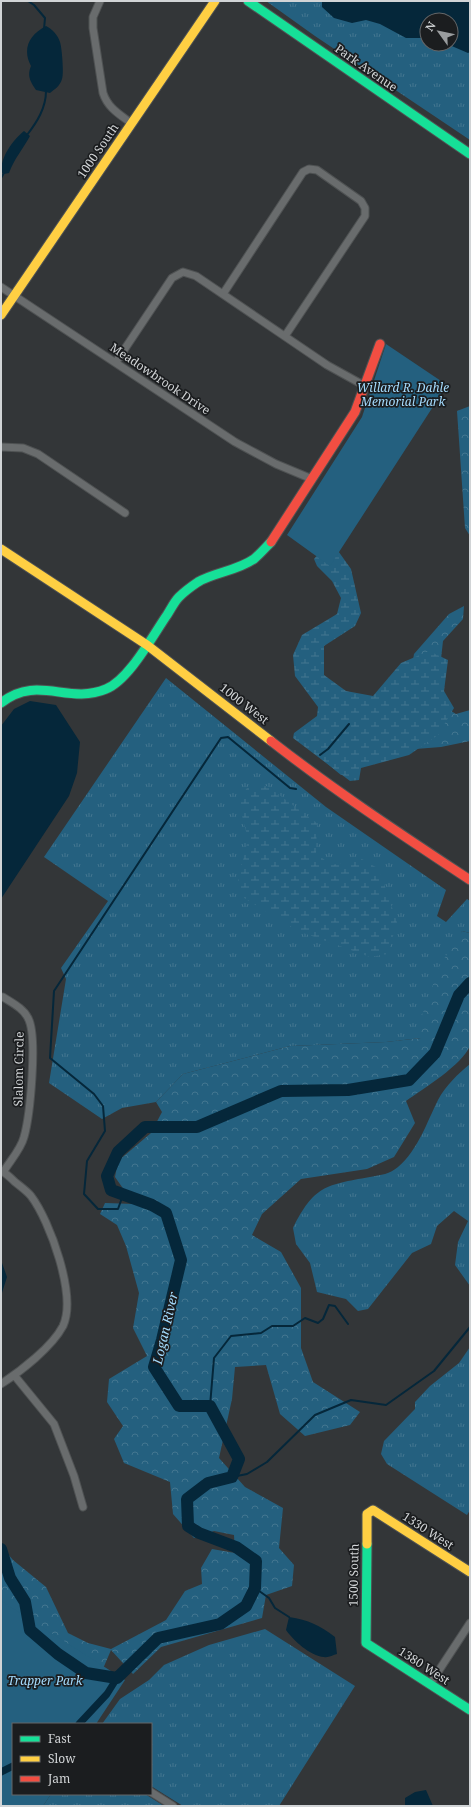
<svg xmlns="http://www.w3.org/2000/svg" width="471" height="1807" viewBox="0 0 471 1807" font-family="'Noto Serif',serif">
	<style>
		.grass { fill: url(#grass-tufts); fill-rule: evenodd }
		.forest { fill: url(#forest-crowns) }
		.wetland { fill: url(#wetland-marsh) }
		.park { fill: #24607f }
		.water { fill: #05273a }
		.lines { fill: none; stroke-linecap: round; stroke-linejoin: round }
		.stream { stroke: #05273a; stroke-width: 2 }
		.canal { stroke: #05273a; stroke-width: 7 }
		.river { stroke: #05273a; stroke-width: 12 }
		.street-casing { stroke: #4f5253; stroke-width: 9 }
		.fast-casing { stroke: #4f5253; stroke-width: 11 }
		.slow-casing { stroke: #4f5253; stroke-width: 11 }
		.jam-casing { stroke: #4f5253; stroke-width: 11 }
		.street { stroke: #696c6d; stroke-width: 7 }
		.fast { stroke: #16e098; stroke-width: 9 }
		.slow { stroke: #ffcf43; stroke-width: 9 }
		.jam { stroke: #f24e42; stroke-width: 9 }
		.labels { text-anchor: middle; stroke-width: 3.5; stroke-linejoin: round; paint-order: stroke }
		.street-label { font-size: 12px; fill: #d1d4d6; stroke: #1b1d1f }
		.park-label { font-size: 12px; font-style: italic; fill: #a3dafc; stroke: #1b1d1f }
		.water-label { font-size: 13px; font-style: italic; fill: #a3dafc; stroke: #1b1d1f }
	</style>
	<defs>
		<pattern id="grass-tufts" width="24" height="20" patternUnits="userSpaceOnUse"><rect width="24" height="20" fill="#24607f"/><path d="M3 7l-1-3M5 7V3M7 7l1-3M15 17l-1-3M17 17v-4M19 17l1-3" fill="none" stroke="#437690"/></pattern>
		<pattern id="forest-crowns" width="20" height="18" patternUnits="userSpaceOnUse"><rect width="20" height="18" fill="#24607f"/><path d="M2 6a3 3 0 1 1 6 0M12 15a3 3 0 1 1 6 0" fill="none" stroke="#437690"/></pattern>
		<pattern id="wetland-marsh" width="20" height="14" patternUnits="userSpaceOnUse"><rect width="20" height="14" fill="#24607f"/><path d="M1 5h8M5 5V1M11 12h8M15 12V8" fill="none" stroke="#437690"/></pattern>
	</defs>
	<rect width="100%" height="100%" fill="#333638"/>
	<path class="grass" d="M266,1H470V140L315,36ZM427,20H451V44H427Z
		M166,678L326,807L446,890L437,916L446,922L467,899L470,901V933L462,931L421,1038L386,1042L290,1046L183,1074L156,1102L122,1108L102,1119L49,1083L66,979L61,968L108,901L44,857Z
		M470,1064V1286L455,1265L458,1242L468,1221L454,1211L437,1226L431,1244L412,1253L368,1309L358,1311L346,1299L317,1292L310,1263L296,1244L293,1228C314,1186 325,1185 370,1177C381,1175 390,1174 398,1167C418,1150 427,1122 438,1100C446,1085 458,1074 470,1064Z
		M470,1347V1510L467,1515L387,1464L381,1454L384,1441L415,1409V1402L430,1386L459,1363Z
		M265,1629L355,1686L279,1806H183L151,1786V1724H102L120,1699L149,1680L164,1665L209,1645Z
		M51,1794H145L164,1806H43Z"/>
	<path class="forest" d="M470,406V536L465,528L457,411Z
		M464,606L463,619L443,641L440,668L433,700L456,714L470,710V741L441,747L351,754L356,772L341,775L296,738L375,715L411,672L414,654L449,614Z
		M462,931L470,933V1046C462,1065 423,1089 406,1101L415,1123L394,1157L367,1169L301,1179L262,1214L252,1235L281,1252L301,1288V1348L313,1382L360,1412L350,1425L305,1436L280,1414L266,1365L235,1367L232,1399L219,1458L245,1487L283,1508L279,1548L294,1565L292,1586L266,1595L262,1618L161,1647L133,1674L111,1650L102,1671L1,1637V1546L13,1560L46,1587L68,1633L88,1643L111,1649L166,1620L185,1591L202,1584L201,1568L212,1549L235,1553L234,1535L214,1531L194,1538L173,1514L170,1482L124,1463L114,1439L123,1426L107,1402L109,1379L147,1356L133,1328L139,1293L126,1246L117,1225L100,1214L105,1203L134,1204L115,1177L118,1161L151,1133L162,1112L156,1102L183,1074L290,1046L386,1042L421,1038L419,1024L440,965Z"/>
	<path class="wetland" d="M336,548L351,569L361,613L355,626L324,646V675L346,691L373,696L401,663L429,651L448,660L444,691L454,708L438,735L409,755L361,768L359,780L350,781L293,738L294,733L317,716L318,707L295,676L293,655L302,635L337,614L341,598L332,581L317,566L314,559L321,551Z
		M267,786L317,823L316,853L331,865L362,859L379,869L397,922L388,954L370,957L298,931L241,896L237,886L248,839L238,800L247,788Z"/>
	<path class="park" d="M386,344L447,385L330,566L287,535L362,417Z
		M1,1601L125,1680L96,1724H13V1794H51L43,1806H1Z"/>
	<path class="water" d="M322,1H470V52L468,53L447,44H451V20H427V38H406L380,24L366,20L352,23L334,18L322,7Z
		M46,26C52,29 58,35 60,42C62,48 64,74 62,79C60,86 55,89 50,93L36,90C30,81 27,76 31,66C22,49 29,35 46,26Z
		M24,131L30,136C23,149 14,159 9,173L4,174L1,172C1,156 13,140 24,131Z
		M30,701L56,705L80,742L77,773L69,796L1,899V726L14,709Z
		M1,1260L7,1277L1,1296Z
		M289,1617C309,1620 319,1625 335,1637L337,1654C333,1655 328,1658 324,1657C310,1656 293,1640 286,1630Z
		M426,1790L433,1806H405V1798L415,1792Z"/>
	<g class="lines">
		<path class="stream" d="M28,1L34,5L45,18L44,29
			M27,135C37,122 46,108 46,91
			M1,178L4,173
			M320,755L328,749L349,724
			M123,1195L118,1209H98L84,1194L87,1161L105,1131L103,1106L94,1094L50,1058L54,991L221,738L228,737L290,788L296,789
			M210,1406L214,1358L231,1336L261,1333L272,1326H293L305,1318L318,1323L323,1319L329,1305L335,1306L348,1324
			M232,1477L247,1474L267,1462L315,1415L351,1400L386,1405L434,1371L470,1327
			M255,1588L269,1598L275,1608L289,1617"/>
		<path class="canal" d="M79,1724L107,1694L117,1678
			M1,1772L13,1766"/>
		<path class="river" d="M1,1549L10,1578L25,1602L30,1630L58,1654L86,1673L117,1678L158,1638L220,1624L246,1606L255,1588L256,1561L236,1547L199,1533L188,1526L187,1499L208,1483L232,1477L239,1459L210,1406H179L154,1367L162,1340L181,1260L166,1213L152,1205L111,1190L107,1176L118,1152L145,1127H197L281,1091L348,1090L409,1080L435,1053L459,995L470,983"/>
		<g class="street-casing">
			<path id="street" d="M100,1L93,17V28L103,93C108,108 119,114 131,123
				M1,287L235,442L276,464L312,479
				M223,294L303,172L309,169L317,170L361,201L365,208V216L285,336
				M116,362L172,278L183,272L196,276L327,365L365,386
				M1,447L23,448L38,454L125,513
				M3,997C12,1003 23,1008 28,1018C38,1036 30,1116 24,1137C21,1149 10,1161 4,1171
				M1,1171C6,1173 11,1178 15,1182C20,1186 27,1191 31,1196C50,1221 77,1296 63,1326C52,1347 21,1371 1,1384
				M14,1375L54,1424L74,1476L83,1507
				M430,1684L470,1623
				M151,1792L173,1806"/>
		</g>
		<g class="fast-casing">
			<path id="fast" d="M248,1L470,154
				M1,703C37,674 68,705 106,689C129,680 153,635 167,615C171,609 174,602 179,597C184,592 192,586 198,582C215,572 237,571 254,559C260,554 266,547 271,542
				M367,1544L366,1643L470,1710"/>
		</g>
		<g class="slow-casing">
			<path id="slow" d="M1,315L215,1
				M1,549L147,645L271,741
				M367,1544V1514L373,1510L470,1572"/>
		</g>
		<g class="jam-casing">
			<path id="jam" d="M271,542L355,412L380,344
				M271,741C335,791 402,835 470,880"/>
		</g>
		<use href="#street" class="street"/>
		<use href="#fast" class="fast"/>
		<use href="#slow" class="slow"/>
		<use href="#jam" class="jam"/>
	</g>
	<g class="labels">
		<g class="street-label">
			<text transform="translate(366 68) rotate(35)" y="4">Park Avenue</text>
			<text transform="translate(98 151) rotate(-56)" y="4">1000 South</text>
			<text transform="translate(160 379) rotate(34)" y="4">Meadowbrook Drive</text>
			<text transform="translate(244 704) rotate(38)" y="4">1000 West</text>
			<text transform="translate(19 1069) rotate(-89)" y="4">Slalom Circle</text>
			<text transform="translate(428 1531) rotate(33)" y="4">1330 West</text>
			<text transform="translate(354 1575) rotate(-89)" y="4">1500 South</text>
			<text transform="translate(424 1666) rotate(33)" y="4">1380 West</text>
		</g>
		<g class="park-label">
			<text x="403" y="392">Willard R. Dahle<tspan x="403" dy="14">Memorial Park</tspan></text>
			<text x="45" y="1685">Trapper Park</text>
		</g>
		<g class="water-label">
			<text transform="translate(165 1328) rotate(-77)" y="5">Logan River</text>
		</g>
	</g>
	<rect width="471" height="1807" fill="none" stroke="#d1d4d6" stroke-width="4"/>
	<rect x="12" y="1723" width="140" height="72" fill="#1b1d1f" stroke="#646668"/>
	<rect x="20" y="1736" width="20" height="6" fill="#16e098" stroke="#646668"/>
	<text x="48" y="1743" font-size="12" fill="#d1d4d6">Fast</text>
	<rect x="20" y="1756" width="20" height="6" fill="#ffcf43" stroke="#646668"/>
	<text x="48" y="1763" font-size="12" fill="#d1d4d6">Slow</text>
	<rect x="20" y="1776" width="20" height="6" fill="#f24e42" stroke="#646668"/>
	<text x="48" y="1783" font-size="12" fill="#d1d4d6">Jam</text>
	<g transform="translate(439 32) rotate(303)"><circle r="19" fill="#1b1d1f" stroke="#646668"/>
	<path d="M0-3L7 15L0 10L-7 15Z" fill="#9a9d9f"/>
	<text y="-6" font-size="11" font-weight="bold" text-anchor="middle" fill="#d1d4d6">N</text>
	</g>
</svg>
